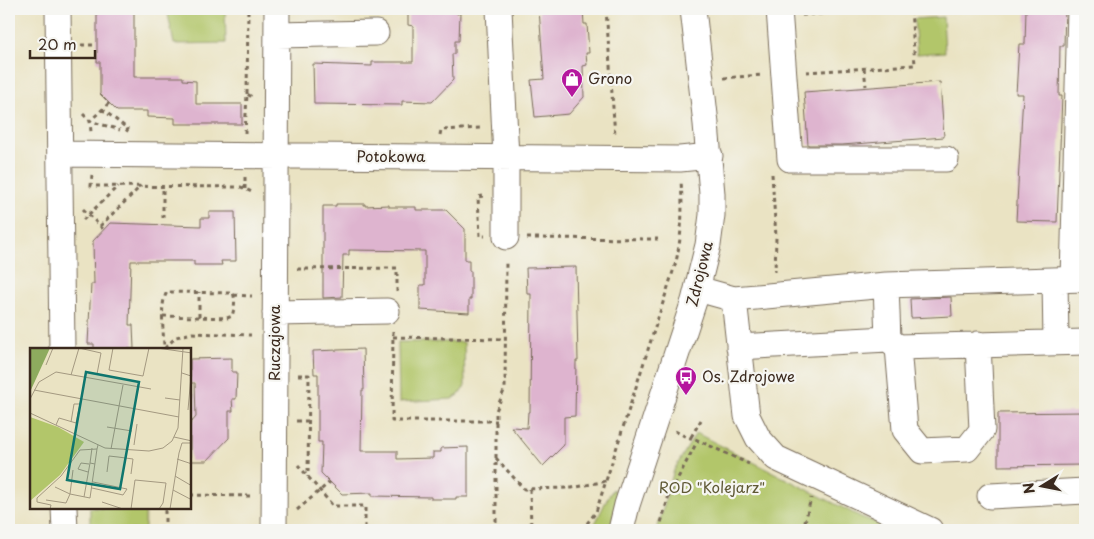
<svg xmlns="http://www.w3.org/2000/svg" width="1094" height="539" viewBox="0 0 1094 539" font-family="'Playpen Sans',sans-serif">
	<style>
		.green { fill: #b2c66a; stroke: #767844 }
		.building { fill: #deb4cf }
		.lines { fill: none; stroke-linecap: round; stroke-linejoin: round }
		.minor-casing { stroke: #786b58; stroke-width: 27 }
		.path { stroke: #786b58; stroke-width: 3; stroke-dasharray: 4 4; stroke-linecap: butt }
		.minor { stroke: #fff; stroke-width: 25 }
		.labels { text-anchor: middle; stroke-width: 4.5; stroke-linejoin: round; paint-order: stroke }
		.poi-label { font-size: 15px; fill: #3b2a1e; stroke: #f6f6f2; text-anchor: start }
		.street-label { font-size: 15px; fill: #3b2a1e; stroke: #f6f6f2 }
		.park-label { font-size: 15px; fill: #5f5935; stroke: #f6f6f2 }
		.inset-road { fill: none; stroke: #a49981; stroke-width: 1 }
		.view { fill: #0f766e; fill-opacity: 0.15; stroke: #0f766e; stroke-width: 2.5 }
		.inset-edge { fill: none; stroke: #3b2a1e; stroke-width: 2.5 }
	</style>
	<rect width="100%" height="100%" fill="#f6f6f2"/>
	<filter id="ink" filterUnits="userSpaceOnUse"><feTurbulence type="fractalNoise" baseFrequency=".02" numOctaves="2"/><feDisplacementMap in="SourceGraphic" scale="10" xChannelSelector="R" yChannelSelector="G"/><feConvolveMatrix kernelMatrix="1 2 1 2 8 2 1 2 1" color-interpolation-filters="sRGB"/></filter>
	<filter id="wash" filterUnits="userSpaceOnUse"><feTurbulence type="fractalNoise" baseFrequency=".0096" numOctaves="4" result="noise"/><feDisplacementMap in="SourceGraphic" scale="20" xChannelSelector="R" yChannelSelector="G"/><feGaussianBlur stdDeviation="1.12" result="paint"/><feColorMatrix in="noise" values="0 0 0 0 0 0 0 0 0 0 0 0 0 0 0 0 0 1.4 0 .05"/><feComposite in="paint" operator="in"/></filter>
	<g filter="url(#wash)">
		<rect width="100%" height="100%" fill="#eae3c3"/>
		<path class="green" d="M167,9H225L226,43L174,44Z
			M943,17L945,52L917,54L914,19Z
			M398,342H464L465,386L459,395L452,399L399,402Z
			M696,433L861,517L896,530H657L674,470Z
			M613,489L618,495L610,530H591C600,517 604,502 613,489Z
			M90,508H145V530H90Z"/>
		<g id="blocks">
			<path class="building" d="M97,9H134V77H183V80L196,81V104H242V124H175V118L147,117V111H117L100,94V62H97Z
				M408,9H456L457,14L460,13L459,41H455V54H452L453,80L432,102L402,101V105L314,104L313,64L372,66V62H413V26L408,25Z
				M539,9H583L584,24H587L589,53H586L587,65L583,66L584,97L569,114L535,117L531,80L544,79Z
				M1026,9H1065L1064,46H1060L1059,96H1062L1057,222L1016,221L1023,94H1016L1019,44H1025Z
				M940,82L944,137L842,145H808L804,92Z
				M336,204H365V206L389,205V207H416V210H446L465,229V260H469V271H471V299H469V313L420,310V285H425V251L349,250V255H343L342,297L323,298V206H336Z
				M209,212H235L236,261H221L222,265H194V261H131L129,325H133L134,349H94V344H88L91,284H94L93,241L110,223L201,226V218H209Z
				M576,267L578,361H576L575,416L564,417V445L543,466L511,427L527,428L528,412H530L531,294H527L526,268Z
				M951,297L952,316L911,318L910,299Z
				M363,349L364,390H362L361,451H397V459L433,458V452H441V448L468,447V497H456V499H431V497L372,496V493L342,494L321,473L322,442H318V374H314L313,351Z
				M232,358V372H237L236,399H232L233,411H229V438L207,461H190V424L196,417L195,383H190V359Z
				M1085,412V465L998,466V413Z"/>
		</g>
	</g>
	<g filter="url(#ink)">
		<use href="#blocks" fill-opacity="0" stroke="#786b58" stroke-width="1"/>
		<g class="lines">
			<g class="minor-casing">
				<path id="minor" d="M58,9L62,349
					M499,9L506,158V237
					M779,9L790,159H946
					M277,35L376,33
					M60,154L680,159L710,156
					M1073,279L1080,9
					M1055,280L1056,342
					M698,289L734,299L747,416L758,438L776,458L930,530
					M734,299L886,285L1085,279
					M275,313L387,311
					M888,339L898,347L1085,342
					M739,347L888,339L886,285
					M898,347L905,430L922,451L967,449L982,430L978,344
					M990,496L1085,491
					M64,508L65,530
					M274,530L277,9
					M621,530L627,505L694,301L708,245L712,215V194L706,124L693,9"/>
			</g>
			<path class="path" d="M606,9L615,136
				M802,15L893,9
				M81,45H96
				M864,68L866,86
				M806,72L915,65L911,9
				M724,78L762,75
				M247,94L248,9
				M109,103L90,121L120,130
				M102,109L128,129L126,132
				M83,114L90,121L91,132
				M245,133L247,94L254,98
				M440,135L441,130L482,128
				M772,174L776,237L775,272
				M92,175L91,186L241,187L254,193
				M245,177V189
				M483,196L478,197L480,236H485
				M83,209L104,230
				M163,218V186
				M83,220L118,186
				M100,226L141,186
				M527,238L658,239
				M297,269L397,268V292
				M234,295L252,296
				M163,316L227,318L232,316C234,310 236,300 233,293L167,292C159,305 164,333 164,349
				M199,317V292
				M393,331L392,421H497
				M393,337L505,339
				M165,348L176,337L192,333L251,335
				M298,375H309L308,477
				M190,421L192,422
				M296,421H308
				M675,431L690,439L691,437L749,464
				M691,437L701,420
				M496,458L524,489L572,488L606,481
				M298,465L333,506H365V529
				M530,489L531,530
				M190,495L253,496
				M297,510L330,482
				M165,530V508
				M496,530V411L505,388L506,260
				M582,530L596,512L676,262C682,234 683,209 681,181
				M659,530L669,495L698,440
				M803,530L811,498"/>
			<use href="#minor" class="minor"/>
		</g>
	</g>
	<defs>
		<g id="shop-pin" transform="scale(1.125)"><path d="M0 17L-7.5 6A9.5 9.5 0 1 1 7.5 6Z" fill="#b5179e" stroke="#f6f6f2"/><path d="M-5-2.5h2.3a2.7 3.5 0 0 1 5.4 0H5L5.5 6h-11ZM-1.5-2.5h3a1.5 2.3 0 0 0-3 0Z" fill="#fff"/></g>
		<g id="bus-pin" transform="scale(1.125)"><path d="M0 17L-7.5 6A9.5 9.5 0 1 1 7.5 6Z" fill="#b5179e" stroke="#f6f6f2"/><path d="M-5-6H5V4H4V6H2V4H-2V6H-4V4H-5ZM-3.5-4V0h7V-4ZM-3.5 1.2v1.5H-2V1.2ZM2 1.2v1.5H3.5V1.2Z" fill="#fff"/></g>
	</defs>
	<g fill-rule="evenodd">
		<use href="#shop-pin" x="572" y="79"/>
		<use href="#bus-pin" x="686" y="377"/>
	</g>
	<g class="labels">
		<g class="poi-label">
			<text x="588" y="84">Grono</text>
			<text x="702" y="382">Os. Zdrojowe</text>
		</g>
		<g class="street-label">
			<text x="391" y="162">Potokowa</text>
			<text transform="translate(700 274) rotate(-76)" y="5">Zdrojowa</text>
			<text transform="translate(275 343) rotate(-90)" y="5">Ruczajowa</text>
		</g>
		<g class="park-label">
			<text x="712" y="493">ROD "Kolejarz"</text>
		</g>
	</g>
	<g transform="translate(30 348)">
		<rect width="161" height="161" fill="#eae3c3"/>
		<path d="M0,69L28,79L54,94L30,127L0,153Z" fill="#b2c66a"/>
		<path d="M0,0H20L0,44Z" fill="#8dab5e"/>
		<path class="inset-road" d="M49,0L71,5L67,26M83,0L79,22L113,28L119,0M127,0L162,5M16,17L23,0M152,25L161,28L158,62M41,27L49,0M4,42L149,69M135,50L150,52M0,51L9,34L26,24L121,41M0,65L75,100L119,103L133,100L142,93L148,80L153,0M41,74L44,56H50M26,77L29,70L46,75L51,51M77,79L102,83M144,89L162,93M104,97L107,76M62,100L60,115L65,116M81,101L93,37M147,111L162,116M58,124L48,121L51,115L59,116M77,124L79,108L88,109L103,111L101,126M145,128L162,138M25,139L40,146L43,122M62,140L93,147L97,141L63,134M143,142L162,152M54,149L60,115M16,152L36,155L40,146L60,150L67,101M72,154L93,161M20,161L21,157L7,154V150L31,128L50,102L67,101L68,97M101,161L105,132L136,135L133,155L129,161M140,161L149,105L152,95H162"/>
		<path class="view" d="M56,24L109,34L90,141L37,132Z"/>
		<rect width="161" height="161" class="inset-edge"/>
	</g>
	<rect width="1094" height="539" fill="none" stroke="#f6f6f2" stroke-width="30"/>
	<g transform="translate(1042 486) rotate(260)" stroke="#f6f6f2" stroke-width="4" paint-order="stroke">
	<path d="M0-4L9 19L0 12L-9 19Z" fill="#3b2a1e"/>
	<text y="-8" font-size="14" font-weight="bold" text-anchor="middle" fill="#3b2a1e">N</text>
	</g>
	<path d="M30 50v8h65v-8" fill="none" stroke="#3b2a1e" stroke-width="2.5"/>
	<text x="38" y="50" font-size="15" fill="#3b2a1e" stroke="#f6f6f2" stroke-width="4" paint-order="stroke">20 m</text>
</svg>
